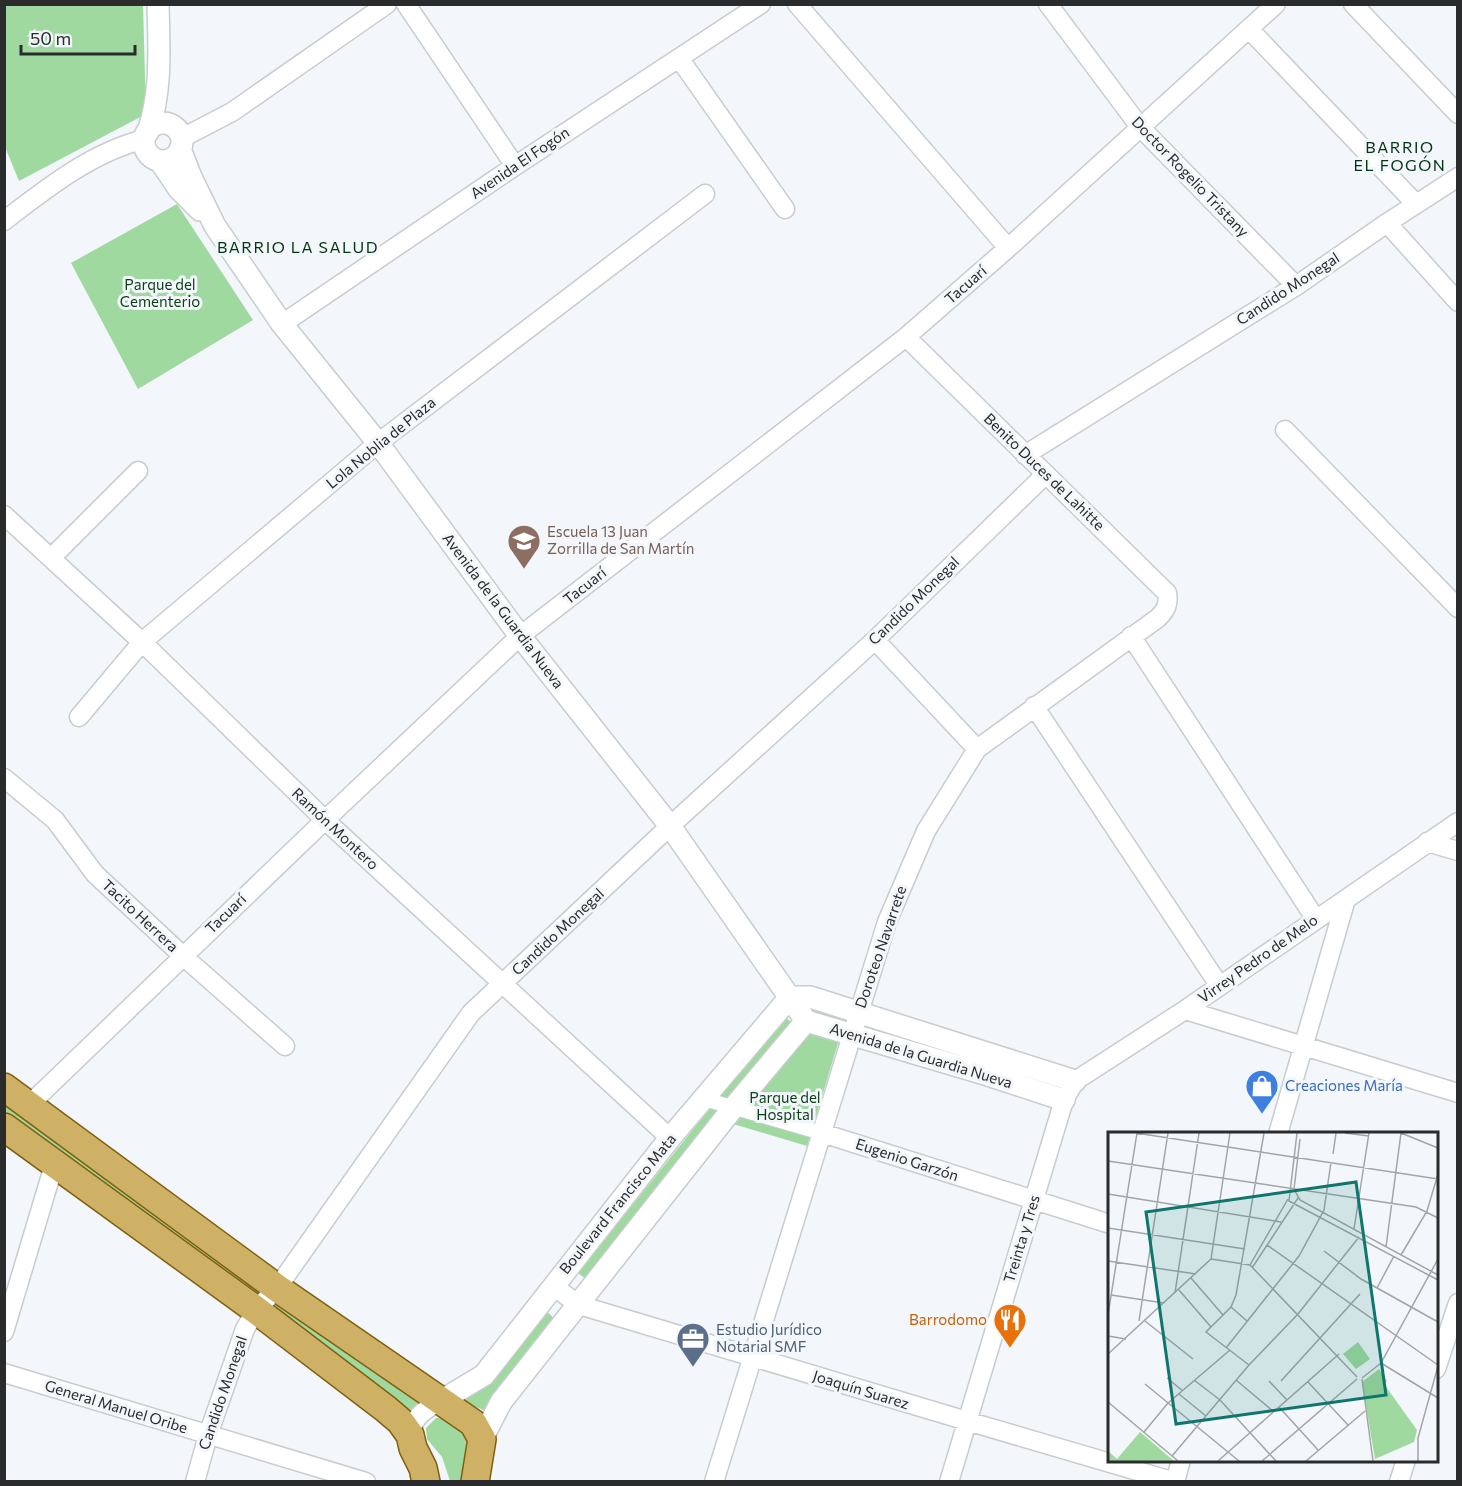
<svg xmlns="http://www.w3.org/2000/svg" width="1462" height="1486" viewBox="0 0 1462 1486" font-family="Commissioner,sans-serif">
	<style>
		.green { fill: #9fd99f }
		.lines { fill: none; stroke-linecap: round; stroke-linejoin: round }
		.pedestrian-casing { stroke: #c7cccf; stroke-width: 16 }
		.minor-casing { stroke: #c7cccf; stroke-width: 21 }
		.tertiary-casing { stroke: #c7cccf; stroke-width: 24 }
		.primary-casing { stroke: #80600f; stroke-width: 30 }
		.pedestrian { stroke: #fff; stroke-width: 14 }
		.minor { stroke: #fff; stroke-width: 18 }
		.tertiary { stroke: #fff; stroke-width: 21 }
		.primary { stroke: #cfb166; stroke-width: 27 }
		.labels { text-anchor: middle; stroke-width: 6; stroke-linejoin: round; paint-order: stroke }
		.street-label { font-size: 15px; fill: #292b2c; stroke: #f3f7fb }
		.park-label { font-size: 15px; fill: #0b3f11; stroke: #f3f7fb }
		.education-label { font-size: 15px; fill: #785e54; stroke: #f3f7fb; text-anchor: start }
		.shop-label { font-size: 15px; fill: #366cbe; stroke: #f3f7fb; text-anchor: start }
		.food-label { font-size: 15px; fill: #c56008; stroke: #f3f7fb; text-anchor: end }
		.service-label { font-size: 15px; fill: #4e5e75; stroke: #f3f7fb; text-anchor: start }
		.neighbourhood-label { font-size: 16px; letter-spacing: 1.5px; fill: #023511; stroke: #f3f7fb }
		.inset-road { fill: none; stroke: #a2a5a8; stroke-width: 1.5 }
		.view { fill: #0f766e; fill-opacity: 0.15; stroke: #0f766e; stroke-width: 3 }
		.inset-edge { fill: none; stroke: #292b2c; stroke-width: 3 }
	</style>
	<rect width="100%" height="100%" fill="#f3f7fb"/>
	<path class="green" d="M4,5H143L146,114L19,181L5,147Z
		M177,204L253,320L138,389L71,263Z
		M784,1016L791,1022L586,1279L578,1273Z
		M808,1030L839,1040L807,1146L730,1123Z
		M5,1099L260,1288L254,1296L5,1112Z
		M277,1301L419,1403L410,1418L271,1311Z
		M545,1310L555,1319L488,1412L455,1398Z
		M436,1418H445L471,1438L463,1481H450L442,1457L427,1439L426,1428Z"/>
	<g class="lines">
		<g class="pedestrian-casing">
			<path id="pedestrian" d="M704,1099L822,1133"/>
		</g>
		<g class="minor-casing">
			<path id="minor" d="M406,4L515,166
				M797,4L1008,248
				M1048,4L1140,127L1296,286
				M1353,4L1458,114
				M1249,29L1416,204
				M679,58L785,209
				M182,138L232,112L387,4
				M4,221C47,188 92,152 145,139
				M1387,223L1458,302
				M282,324L515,166L761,4
				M1285,430L1458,608
				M1025,455L1296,286L1387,223L1458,177
				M4,515L142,642L325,820L670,1138
				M51,558L138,471
				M1131,636L1315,918
				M875,640L977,749
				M1034,706L1219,985
				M79,717L142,642L378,443L705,194
				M4,778L55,820L95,874L183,956L285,1046
				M1427,842L1458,851
				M1185,1010L1458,1093
				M29,1105L325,820L520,636L906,337L1008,248L1276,4
				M822,1133L1110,1224
				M1278,1134L1346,899
				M553,1286L579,1305L967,1421L1175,1482
				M4,1332L54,1165
				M1436,1369L1458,1303
				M4,1373L366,1482
				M410,1435C412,1418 425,1409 439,1402
				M195,1482L208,1435L245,1329L256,1310L277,1288L471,1013L670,826L875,640L1046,474
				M714,1482L887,922L926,831L977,749L1158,618C1166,610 1169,604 1167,593L906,337
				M949,1482L1064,1100L1075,1081L1185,1010L1458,822
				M1175,1482L1181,1460
				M1399,1482L1406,1460"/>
		</g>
		<g class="tertiary-casing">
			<path id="tertiary" d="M144 142a19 19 0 1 1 38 0a19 19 0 1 1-38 0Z
				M148,132C162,90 159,49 158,4
				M180,149L191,177L215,226L282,324L378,443L520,636L670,826L806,1021L988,1075L1064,1100
				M160,161L179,189L200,210
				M790,997H810L1075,1081
				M439,1402L484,1375L670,1138L790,997
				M482,1439L501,1402L733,1108L806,1021"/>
		</g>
		<g class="primary-casing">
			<path id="primary" d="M4,1087L277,1288L473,1423L482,1439L475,1482
				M4,1127L256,1310L386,1409L400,1421L410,1435L413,1448L423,1468L426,1482"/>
		</g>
		<use href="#pedestrian" class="pedestrian"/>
		<use href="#minor" class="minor"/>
		<use href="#tertiary" class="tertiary"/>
		<use href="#primary" class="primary"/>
	</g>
	<defs>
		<g id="school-pin" transform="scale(1.725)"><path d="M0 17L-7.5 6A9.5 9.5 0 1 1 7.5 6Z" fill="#8d6e63" stroke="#f3f7fb"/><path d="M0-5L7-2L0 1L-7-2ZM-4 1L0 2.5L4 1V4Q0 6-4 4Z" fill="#fff"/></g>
		<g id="shop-pin" transform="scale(1.725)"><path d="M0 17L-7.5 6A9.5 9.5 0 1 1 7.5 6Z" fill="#3f7fe0" stroke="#f3f7fb"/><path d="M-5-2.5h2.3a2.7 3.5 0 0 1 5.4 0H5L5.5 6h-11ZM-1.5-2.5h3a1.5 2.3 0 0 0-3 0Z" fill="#fff"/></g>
		<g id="restaurant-pin" transform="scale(1.725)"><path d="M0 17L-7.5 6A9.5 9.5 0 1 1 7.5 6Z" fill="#e8710a" stroke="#f3f7fb"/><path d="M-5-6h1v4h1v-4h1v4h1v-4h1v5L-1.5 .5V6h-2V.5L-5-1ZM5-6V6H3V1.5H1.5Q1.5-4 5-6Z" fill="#fff"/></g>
		<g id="office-pin" transform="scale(1.725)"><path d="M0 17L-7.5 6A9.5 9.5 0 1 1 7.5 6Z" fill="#5c6f8a" stroke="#f3f7fb"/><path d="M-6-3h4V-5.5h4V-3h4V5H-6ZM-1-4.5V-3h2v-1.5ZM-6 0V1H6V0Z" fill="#fff"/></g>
	</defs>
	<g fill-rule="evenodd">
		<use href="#school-pin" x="524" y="541"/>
		<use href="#shop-pin" x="1262" y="1086"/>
		<use href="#restaurant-pin" x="1010" y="1320"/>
		<use href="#office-pin" x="693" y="1339"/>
	</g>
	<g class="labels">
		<g class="street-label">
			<text transform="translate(520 163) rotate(-34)" y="5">Avenida El Fogón</text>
			<text transform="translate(1190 177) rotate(46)" y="5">Doctor Rogelio Tristany</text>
			<text transform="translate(966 285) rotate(-41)" y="5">Tacuarí</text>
			<text transform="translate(1288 289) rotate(-33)" y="5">Candido Monegal</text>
			<text transform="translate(381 443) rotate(-39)" y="5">Lola Noblia de Plaza</text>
			<text transform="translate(1044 472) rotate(44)" y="5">Benito Duces de Lahitte</text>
			<text transform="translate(585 586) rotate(-38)" y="5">Tacuarí</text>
			<text transform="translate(914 601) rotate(-44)" y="5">Candido Monegal</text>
			<text transform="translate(503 611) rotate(53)" y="5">Avenida de la Guardia Nueva</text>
			<text transform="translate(335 829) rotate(43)" y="5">Ramón Montero</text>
			<text transform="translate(226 914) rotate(-44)" y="5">Tacuarí</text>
			<text transform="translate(140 916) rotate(43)" y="5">Tacito Herrera</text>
			<text transform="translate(558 932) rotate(-43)" y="5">Candido Monegal</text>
			<text transform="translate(881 947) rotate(-71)" y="5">Doroteo Navarrete</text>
			<text transform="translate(1258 959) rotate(-35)" y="5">Virrey Pedro de Melo</text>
			<text transform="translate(921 1056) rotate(17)" y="5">Avenida de la Guardia Nueva</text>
			<text transform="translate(907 1160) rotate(18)" y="5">Eugenio Garzón</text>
			<text transform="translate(618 1204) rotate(-51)" y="5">Boulevard Francisco Mata</text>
			<text transform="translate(1022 1239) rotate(-73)" y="5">Treinta y Tres</text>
			<text transform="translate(861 1390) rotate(17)" y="5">Joaquín Suarez</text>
			<text transform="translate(223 1393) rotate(-71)" y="5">Candido Monegal</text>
			<text transform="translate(116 1407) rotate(17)" y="5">General Manuel Oribe</text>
		</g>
		<g class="park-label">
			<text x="160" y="290">Parque del<tspan x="160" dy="17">Cementerio</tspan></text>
			<text x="785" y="1103">Parque del<tspan x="785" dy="17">Hospital</tspan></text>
		</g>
		<g class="education-label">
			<text x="547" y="537">Escuela 13 Juan<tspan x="547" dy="17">Zorrilla de San Martín</tspan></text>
		</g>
		<g class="shop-label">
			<text x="1285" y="1091">Creaciones María</text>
		</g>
		<g class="food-label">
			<text x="987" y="1325">Barrodomo</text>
		</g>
		<g class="service-label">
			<text x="716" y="1335">Estudio Jurídico<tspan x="716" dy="17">Notarial SMF</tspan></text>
		</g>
		<g class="neighbourhood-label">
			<text x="1400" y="153">BARRIO<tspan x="1400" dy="18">EL FOGÓN</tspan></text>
			<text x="298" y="253">BARRIO LA SALUD</text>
		</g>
	</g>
	<g transform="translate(1108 1132)">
		<rect width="330" height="330" fill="#f3f7fb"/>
		<path d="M250,210L262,227L248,237L235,222ZM271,237L279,249L276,252L309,298L306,310L267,327L254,250ZM32,300L66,329H0V319L9,327Z" fill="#9fd99f"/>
		<path class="inset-road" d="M28,1L330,47M189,1L181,69L330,148M237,1L261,4M293,1L330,16M192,7L186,57L192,68L330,143M225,22L228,1M0,29L308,75L330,86M0,62L173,90M0,96L137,117M246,97L261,1M159,113L330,233M278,115L293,1M216,119L253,147L330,190M293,123L319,79L330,42M103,127L142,133L249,245M103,127L122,1M0,129L88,142M142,133L180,67M144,136L190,66M83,146L115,183M269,156L286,124M71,158L103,195M67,161L91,1M3,163L56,171M123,175L139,189M0,183L29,1M31,189L60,1M37,189L85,227M0,204L18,207M118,216L191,124L216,78L223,30M0,222L103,127M273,231L330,266M141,233L98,200L123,175L128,163L156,1M59,246L75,259M254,246L273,231L330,127M254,247L265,329M86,248L112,268L168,329M128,248L166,280M161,249L179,268M173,249L252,162M200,250L240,293M37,252L131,329M71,262L98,284M0,270L70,329M171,275L210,318M36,300L60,271L122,218M64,324L141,233L190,182L251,105M110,329L231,222M154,329L249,247M198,329L257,279M310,329V306L330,234"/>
		<path class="view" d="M248,50L278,263L68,292L38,80Z"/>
		<rect width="330" height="330" class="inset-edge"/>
	</g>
	<rect width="1462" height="1486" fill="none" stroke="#292b2c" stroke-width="12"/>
	<path d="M21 45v9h114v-9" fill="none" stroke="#292b2c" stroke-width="3"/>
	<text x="30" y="45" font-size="18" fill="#292b2c" stroke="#f3f7fb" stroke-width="4.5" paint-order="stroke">50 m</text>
</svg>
